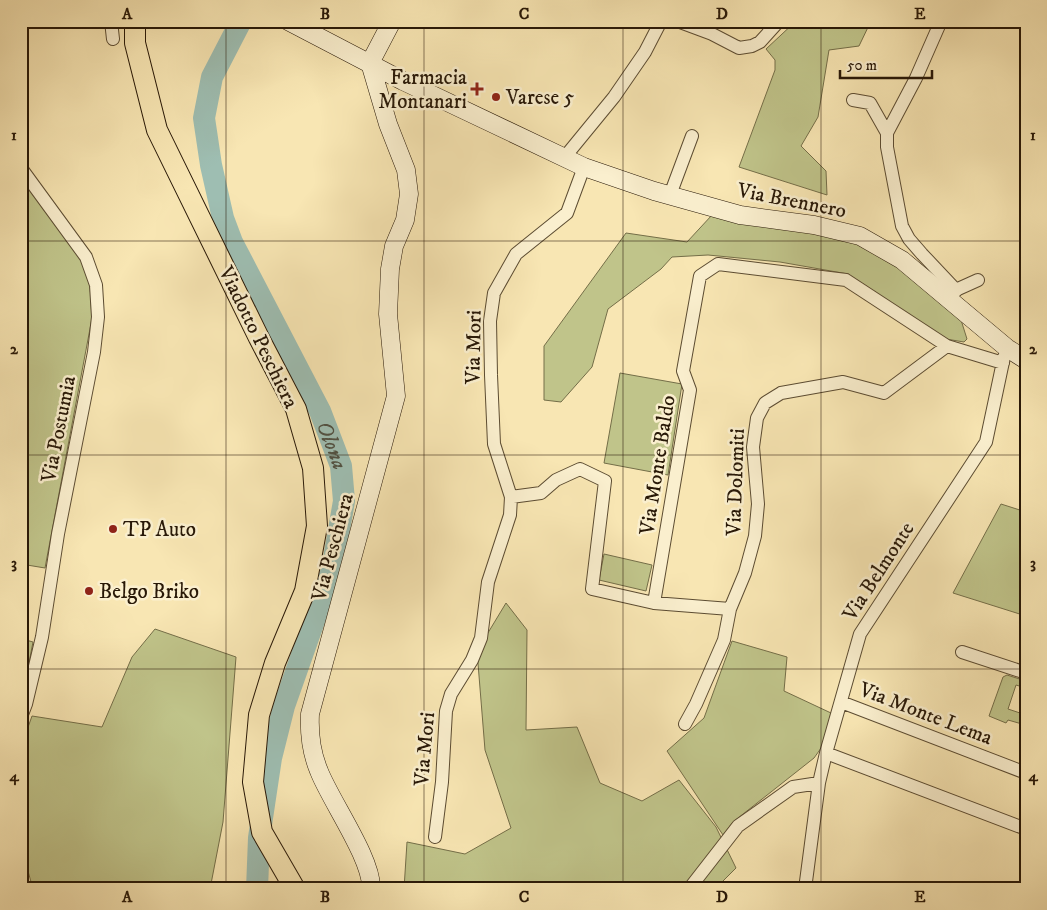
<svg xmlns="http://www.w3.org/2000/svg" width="1047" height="910" viewBox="0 0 1047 910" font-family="'IM FELL DW Pica',serif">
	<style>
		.green { fill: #c0c48a; stroke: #746e48 }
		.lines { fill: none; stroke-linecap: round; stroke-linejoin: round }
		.river { stroke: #9ebeb2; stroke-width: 22 }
		.street-casing { stroke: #5c4c32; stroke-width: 14 }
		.secondary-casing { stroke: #281807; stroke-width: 19 }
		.primary-casing { stroke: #281807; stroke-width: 22 }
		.street { stroke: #faefce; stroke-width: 12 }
		.secondary { stroke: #faefce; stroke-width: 18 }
		.primary { stroke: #f8e6b3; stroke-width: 20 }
		.grid { fill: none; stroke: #281807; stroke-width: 1; stroke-opacity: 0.55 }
		.poi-dot { fill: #8f2418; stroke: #faefce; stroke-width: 2 }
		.labels { text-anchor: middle; stroke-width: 5; stroke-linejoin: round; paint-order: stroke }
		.poi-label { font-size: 21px; fill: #281807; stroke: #faefce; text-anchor: start }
		.street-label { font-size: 21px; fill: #281807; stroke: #faefce }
		.water-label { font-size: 22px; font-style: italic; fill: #515243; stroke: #faefce }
		.neatline { fill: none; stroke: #281807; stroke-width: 2 }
		.grid-label { font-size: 16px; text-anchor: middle; font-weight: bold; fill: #281807 }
	</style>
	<rect width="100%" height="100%" fill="#f8e6b3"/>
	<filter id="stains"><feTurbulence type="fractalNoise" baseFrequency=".004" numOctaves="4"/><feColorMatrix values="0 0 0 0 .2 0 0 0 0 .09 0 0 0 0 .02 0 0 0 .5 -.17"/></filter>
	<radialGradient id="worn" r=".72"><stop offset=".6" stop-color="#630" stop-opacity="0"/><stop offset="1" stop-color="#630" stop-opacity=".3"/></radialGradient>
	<path class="green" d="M796,21H871L859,46L829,50L818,117L801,146L826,171L827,195L739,167L775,70V60L766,49Z
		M21,178L82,259L90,285L92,318L45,568L21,564Z
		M712,215L811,230L856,242L900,266L961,320L967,339L964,342L946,339L848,274L780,262L708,255L672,257L661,269L608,309L592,367L561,402L544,400V346L626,233L687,242Z
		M620,373L682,384L668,475L604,463Z
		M1001,504L1026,512V616L953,593Z
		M604,554L652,565L646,591L599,580Z
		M506,603L527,630L526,730L577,727L600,783L642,801L679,780L716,827L736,868L715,889H404L407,842L465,854L511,828L485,750L477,651Z
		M155,629L236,657L223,822L210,889H33L21,846V747L32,716L102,727L132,657Z
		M21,636L26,640L33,642L21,704Z
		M732,641L787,657L784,691L831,713L824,744L814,758L733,822L723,835L667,751L704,718Z
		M1007,675L1026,681V688L1016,685L1008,709L1026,715L1024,721L1021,722L1022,724L1008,720L1006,723L989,716L1003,677Z"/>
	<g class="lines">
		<path class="river" id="s1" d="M241,21L212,77L204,118L211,165L223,218L232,242L320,411L341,466L344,501L332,570L284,706L271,758L259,838L257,889"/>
		<g class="street-casing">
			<path id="street" d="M111,21L113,39
				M677,21L712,34L739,48L752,46L760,42L779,21
				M941,21L916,78L887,133V147L902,226L909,239L922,254L956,290
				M853,100L870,103L887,133
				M564,158L614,97L645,52L661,21
				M21,168L86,257L96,285L98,317L94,352L58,534L42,637L26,704L21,717
				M670,195L692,136
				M950,296L958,289L978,280
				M511,497L541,493L556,480L580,469L605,481L592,589L654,603L730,609
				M654,603L690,390L683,371L700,276L718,264L846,280L947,346
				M962,652L1026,673
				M841,702L1026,773
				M685,724L696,704L724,640L730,609L745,573L755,536L758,504L753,447L757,418L765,403L781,393L843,382L884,393L947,346L1003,363
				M826,753L1026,829
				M435,837L442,782L446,711L451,694L472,660L481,638L488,582L510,515L511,497L494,444L491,375L490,321L494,293L516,254L567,213L584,167
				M689,889L738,826L793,787L819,783
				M805,889L819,783L826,753L860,634L986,442L1004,357"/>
		</g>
		<g class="secondary-casing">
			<path id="secondary" d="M288,21L403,81L584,167L654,191L740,215L814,225L860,236L902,260L1007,348L1026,360
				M370,63L388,124L406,170L409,194L405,220L394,246L390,269L388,314L396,396L310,714C309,734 311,752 319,771C330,800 373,860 371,889
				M370,63L392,21"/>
		</g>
		<g class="primary-casing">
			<path id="primary" d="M135,21V43L157,130L259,338L296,409L313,468L317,526L305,591L275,663L259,715L253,782L262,832L295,889"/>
		</g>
		<use href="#street" class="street"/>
		<use href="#secondary" class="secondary"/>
		<use href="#primary" class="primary"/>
	</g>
	<path class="grid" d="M226,21V889M424,21V889M623,21V889M821,21V889M21,241H1026M21,455H1026M21,669H1026"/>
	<g class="poi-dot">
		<path d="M474.5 81.5h5v5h5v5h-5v5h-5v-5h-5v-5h5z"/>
		<circle cx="496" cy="97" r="5"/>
		<circle cx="113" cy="529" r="5"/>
		<circle cx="89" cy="591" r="5"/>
	</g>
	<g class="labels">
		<g class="poi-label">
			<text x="467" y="84" text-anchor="end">Farmacia<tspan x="467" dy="24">Montanari</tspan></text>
			<text x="506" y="104">Varese 5</text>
			<text x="123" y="536">TP Auto</text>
			<text x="99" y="598">Belgo Briko</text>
		</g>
		<g class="street-label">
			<text transform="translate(792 200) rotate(11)" y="7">Via Brennero</text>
			<text transform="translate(259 337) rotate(64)" y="7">Viadotto Peschiera</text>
			<text transform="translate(473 347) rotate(-89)" y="7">Via Mori</text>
			<text transform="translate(58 429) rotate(-79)" y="7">Via Postumia</text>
			<text transform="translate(657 465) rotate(-81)" y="7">Via Monte Baldo</text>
			<text transform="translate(735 482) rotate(-88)" y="7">Via Dolomiti</text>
			<text transform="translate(332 547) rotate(-75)" y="7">Via Peschiera</text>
			<text transform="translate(878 571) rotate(-57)" y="7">Via Belmonte</text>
			<text transform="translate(926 713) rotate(21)" y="7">Via Monte Lema</text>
			<text transform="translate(424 749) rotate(-85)" y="7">Via Mori</text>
		</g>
		<g class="water-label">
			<text dy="8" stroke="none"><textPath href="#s1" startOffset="459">Olona</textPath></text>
		</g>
	</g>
	<rect width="1047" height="910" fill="none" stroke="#f8e6b3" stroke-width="55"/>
	<path d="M840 70v8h92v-8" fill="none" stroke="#281807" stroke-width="2.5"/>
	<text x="847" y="70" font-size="15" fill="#281807" stroke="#faefce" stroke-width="4" paint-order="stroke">50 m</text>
	<rect x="28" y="28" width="992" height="854" class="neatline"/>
	<g class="grid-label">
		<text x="127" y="19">A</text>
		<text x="325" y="19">B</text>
		<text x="524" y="19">C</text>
		<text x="722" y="19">D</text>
		<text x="920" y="19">E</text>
		<text x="14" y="140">1</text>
		<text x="1033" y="140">1</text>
		<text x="14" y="354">2</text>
		<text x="1033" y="354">2</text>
		<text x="14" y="568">3</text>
		<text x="1033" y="568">3</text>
		<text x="14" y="781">4</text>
		<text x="1033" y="781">4</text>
		<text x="127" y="902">A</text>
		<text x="325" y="902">B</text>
		<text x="524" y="902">C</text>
		<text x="722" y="902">D</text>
		<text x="920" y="902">E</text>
	</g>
	<rect width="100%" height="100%" filter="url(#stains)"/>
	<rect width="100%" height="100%" fill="url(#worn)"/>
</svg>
